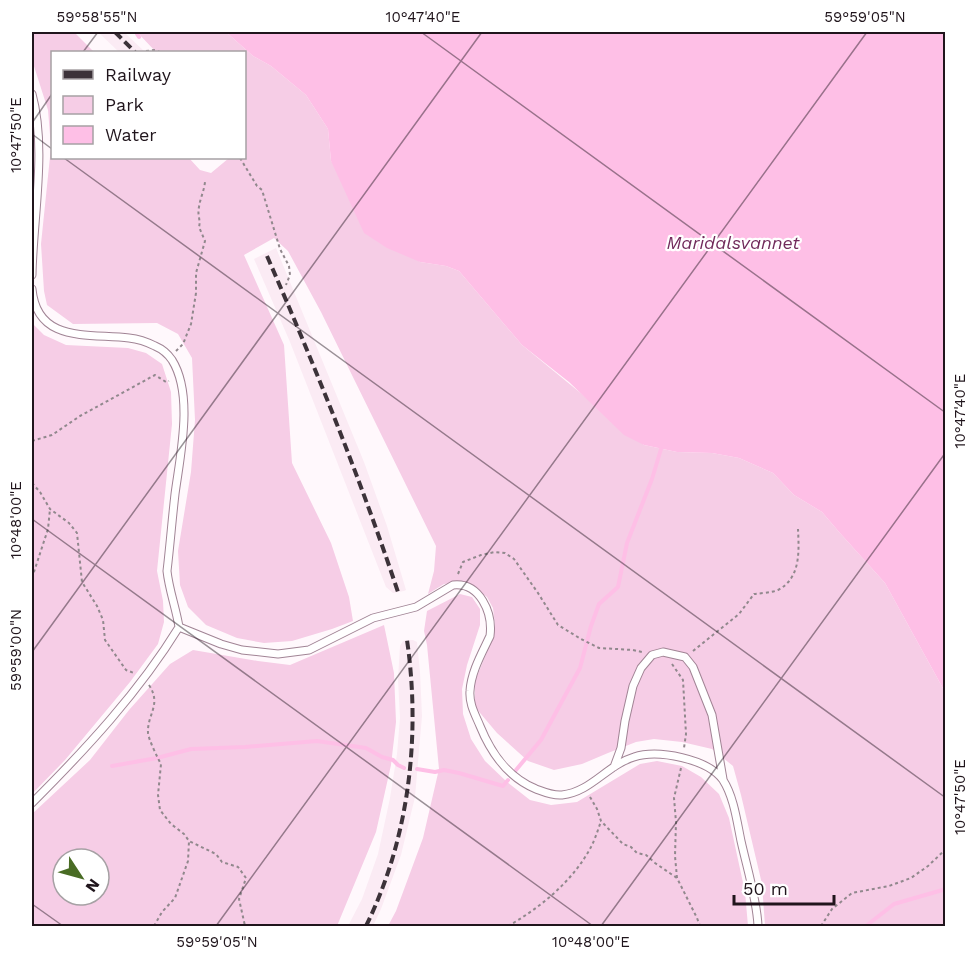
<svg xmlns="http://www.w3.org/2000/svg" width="977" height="958" viewBox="0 0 977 958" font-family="'Work Sans',sans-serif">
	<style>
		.built { fill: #fbebf4 }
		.green { fill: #f6cde6; fill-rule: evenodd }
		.water { fill: #febfe6 }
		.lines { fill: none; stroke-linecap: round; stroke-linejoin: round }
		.stream { stroke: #febfe6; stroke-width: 4 }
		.service-casing { stroke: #a18495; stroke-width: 9 }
		.path { stroke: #91888d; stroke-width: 2; stroke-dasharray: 3 3; stroke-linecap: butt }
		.service { stroke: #fff; stroke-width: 7 }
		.rail { stroke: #3c3239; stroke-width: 4; stroke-dasharray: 9 4.5; stroke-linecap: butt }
		.ticks { fill: none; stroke: #20151c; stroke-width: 1.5; stroke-opacity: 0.45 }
		.labels { text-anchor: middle; stroke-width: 4.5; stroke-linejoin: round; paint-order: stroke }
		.water-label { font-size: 18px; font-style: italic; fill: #712a5b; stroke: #fff }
		.neatline { fill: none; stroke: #20151c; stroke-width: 2 }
		.ticks-label { font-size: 15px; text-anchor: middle; fill: #20151c }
	</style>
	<rect width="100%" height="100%" fill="#fff8fc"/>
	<path class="built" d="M98,32H124L145,52H119Z
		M276,248L364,462L387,526L406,590L404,591L393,593L386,587L290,342L254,259Z
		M407,640H413L417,642L420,672L422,716L415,797L401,855L381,909L373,926H348L362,899L378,854L390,798L397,754L400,718L398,679L400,646L403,641Z"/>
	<path class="green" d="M32,32H74L94,52H52V158H189L200,170L211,173L229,158H244V52H156L137,32H226L253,56L271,66L306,95L328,129L331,161L420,262L446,266L459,271L522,345L644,445L677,452L712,453L739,458L773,473L794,495L822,512L839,532L885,583L945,692V926H765L762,884L741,795L733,766L712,749L682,742L654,739L636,742L608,753L582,764L554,770L528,761L497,733L475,707V681L489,647L495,625L493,608L487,597L475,588L464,582L444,584L428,594L434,571L436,546L321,312L288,251L274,238L244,255L284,345L292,463L331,543L349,597L353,621L332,629L292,641L264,643L237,638L206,625L188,607L180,585L178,551L191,472L195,420L192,358L178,334L157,323L73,324L47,305L44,291L41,244L51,147L48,110L32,60Z
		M32,323L44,335L66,345L128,348L146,353L162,364L171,392L172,424L157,571L163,601L164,622L158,644L130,682L65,760L32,794Z
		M460,594L472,597L480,609V625L467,665L462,689L463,714L471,739L485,761L507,782L530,800L551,805L577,802L640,764L657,761L682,766L701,777L719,794L729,818L745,892L748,926H388L396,911L423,838L439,769L427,645L424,631L427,611Z
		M384,625L394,673L396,722L391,765L376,832L337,926H32V814L90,760L129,710L170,664L193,650L258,661L290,665ZM63,859H99V895H63Z"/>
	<path class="water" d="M226,32H945V692L885,583L839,532L822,512L794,495L773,473L739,458L712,453L677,452L644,445L624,435L569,382L522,345L459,271L446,266L420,262L387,248L364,233L331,161L328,129L306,95L271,66L253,56Z"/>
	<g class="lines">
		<path class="stream" d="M138,32L137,34L139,37
			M112,766L157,758L191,749L245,747L317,741L366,748L382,757L393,760L398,765L404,768
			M417,769L435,772L444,770L459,773L503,786L508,780
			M516,770L541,740L580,668L591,626L599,604L618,587L627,543L652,479L661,449
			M866,926L894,904L946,889"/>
		<g class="service-casing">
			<path id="service" d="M32,94C47,149 33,217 32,275
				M32,289C37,344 90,333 129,338C138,339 147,342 155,346C162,349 168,354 172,360C194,395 180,456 175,494C172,520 170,546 167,571C169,590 176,608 179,627C139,692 86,749 32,803
				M179,627L221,644L242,650L278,654L309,650L373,618L416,607L453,585C480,582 493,613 490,636C482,653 471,672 470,691C469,704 475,714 480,726C491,753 507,777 536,789C544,792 553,796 562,795C591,792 607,765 634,757C658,749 708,759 723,780C734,797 737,822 741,841C747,868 757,900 758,926
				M614,767L621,748L625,721L633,686L641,668L652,655L663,652L685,657L693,667L712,715L723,779"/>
		</g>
		<path class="path" d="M146,51L155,50L160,52
			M240,158L257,186L262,190L280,249L289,266L290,275L286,285
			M176,351L183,344L191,324L196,293V273L205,241L199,227C201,220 197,215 199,207C200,199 204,191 205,182
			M32,441L52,435L80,416L155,375L166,382L169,381
			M32,483L40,492L50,509L69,523L77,533L82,582L97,606L103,620L105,640L126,670L134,673
			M458,574L463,562L481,555L495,552L505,553L514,559L538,593L558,625L581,639L599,648L633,650L642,652
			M32,578L48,529L50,509
			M693,651L739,614L754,594C761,593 771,593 778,590C801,578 799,551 798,529
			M672,664L683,680L686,734L684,748
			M149,685C162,705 147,714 148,733C148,738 158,759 161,764L158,795L160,810L171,824L184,834L189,841L216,854L222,862L238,867L246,878L239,899L245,926
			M681,768L674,798L676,822L675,856L677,878L697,918L700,926
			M590,797L597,809L601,821L623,844L631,847L637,853L646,855L655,863L677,878
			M154,926L162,912L175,898L188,861L189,841
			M508,926C540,908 573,881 591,847C595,839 598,830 601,821
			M821,926L832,909L852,893L889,886L911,878L928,866L946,849"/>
		<use href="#service" class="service"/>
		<path class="rail" d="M115,32L135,52
			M267,256C315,366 360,478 398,592
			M366,926C409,839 421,736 407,640"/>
	</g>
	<path class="ticks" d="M421,32L946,413M83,52L98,32M32,123L52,94M32,134L52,149M64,158L946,798M32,519L593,926M32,652L482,32M32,904L63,926M216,926L867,32M601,926L946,452"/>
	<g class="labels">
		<g class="water-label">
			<text x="733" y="249">Maridalsvannet</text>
		</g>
	</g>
	<rect width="977" height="958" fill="none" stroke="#ffffff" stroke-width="66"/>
	<rect x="51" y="51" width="195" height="108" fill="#ffffff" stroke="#a6a1a4" stroke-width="1.5"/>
	<rect x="63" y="70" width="30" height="9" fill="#3c3239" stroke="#a6a1a4" stroke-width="1.5"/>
	<text x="105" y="81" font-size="18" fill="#20151c">Railway</text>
	<rect x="63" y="96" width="30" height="18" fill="#f6cde6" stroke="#a6a1a4" stroke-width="1.5"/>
	<text x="105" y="111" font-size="18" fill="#20151c">Park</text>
	<rect x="63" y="126" width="30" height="18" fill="#febfe6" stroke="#a6a1a4" stroke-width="1.5"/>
	<text x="105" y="141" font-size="18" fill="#20151c">Water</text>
	<g transform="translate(81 877) rotate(126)"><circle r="28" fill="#ffffff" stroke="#a6a1a4" stroke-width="1.5"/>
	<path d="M0-4.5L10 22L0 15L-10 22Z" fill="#496c24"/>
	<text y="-9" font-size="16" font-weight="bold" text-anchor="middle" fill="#20151c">N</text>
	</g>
	<path d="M734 895v9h100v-9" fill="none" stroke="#20151c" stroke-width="3"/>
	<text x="743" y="895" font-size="18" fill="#20151c" stroke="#ffffff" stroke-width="4.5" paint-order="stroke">50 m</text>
	<rect x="33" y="33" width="911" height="892" class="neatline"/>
	<g class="ticks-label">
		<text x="97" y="22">59°58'55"N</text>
		<text x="423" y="22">10°47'40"E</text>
		<text x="865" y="22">59°59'05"N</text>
		<text transform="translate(16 135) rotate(-90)" y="5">10°47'50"E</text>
		<text transform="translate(960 411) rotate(-90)" y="5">10°47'40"E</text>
		<text transform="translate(16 520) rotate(-90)" y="5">10°48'00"E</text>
		<text transform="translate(16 650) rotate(-90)" y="5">59°59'00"N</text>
		<text transform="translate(960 797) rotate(-90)" y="5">10°47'50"E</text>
		<text x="217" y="947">59°59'05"N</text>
		<text x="591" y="947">10°48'00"E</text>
	</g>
</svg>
